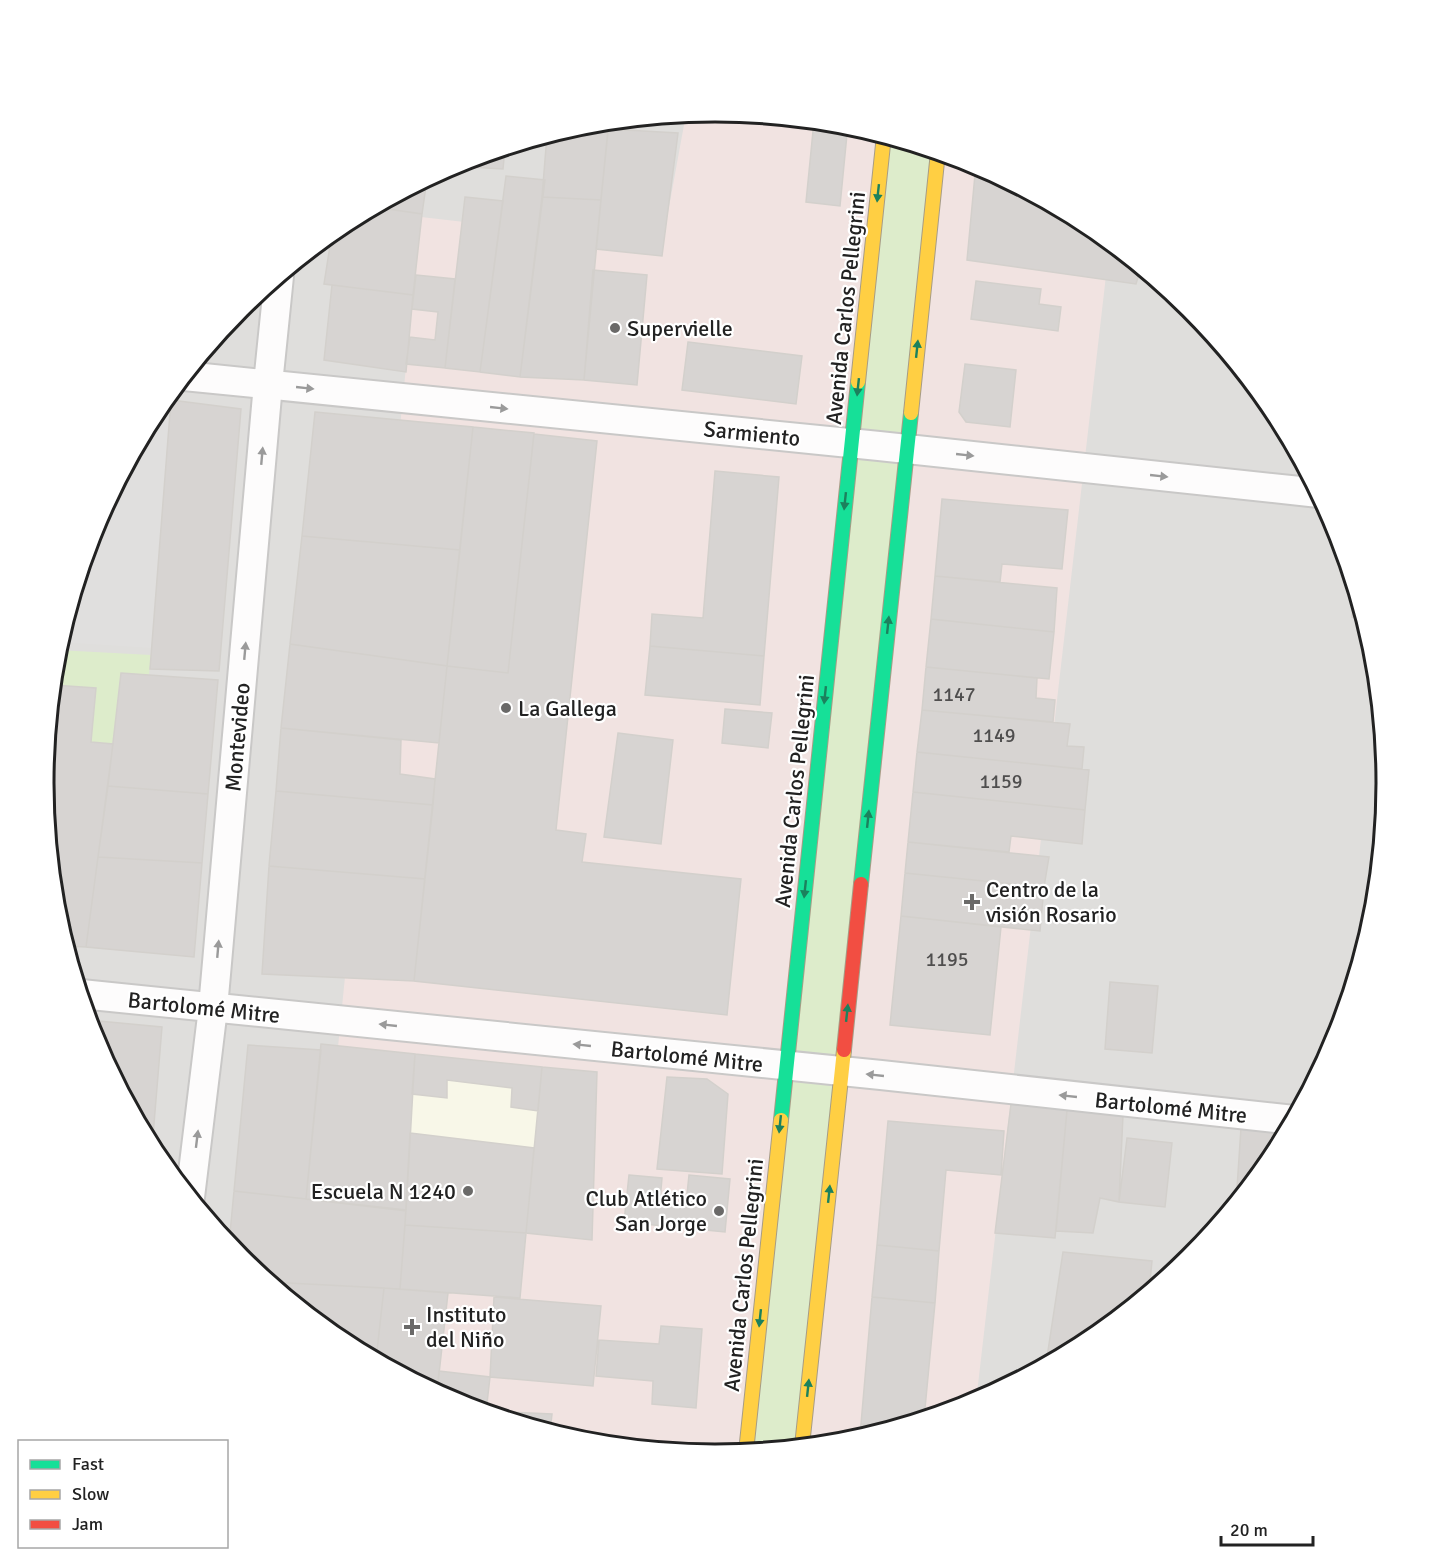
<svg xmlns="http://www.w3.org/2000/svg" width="1431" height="1566" viewBox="0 0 1431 1566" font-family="Signika,sans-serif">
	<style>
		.residential { fill: #dfdedc }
		.commercial { fill: #f1e3e1 }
		.education { fill: #f8f7e8 }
		.grass { fill: #ddeccb }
		.parking { fill: #e0dfde }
		.building { fill: #d7d4d2; stroke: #d3d0cc; stroke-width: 1.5 }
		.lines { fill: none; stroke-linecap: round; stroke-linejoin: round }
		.street-casing { stroke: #c9c8c7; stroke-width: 32 }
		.fast-casing { stroke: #a79c86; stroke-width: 16 }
		.slow-casing { stroke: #a79c86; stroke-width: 16 }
		.jam-casing { stroke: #a79c86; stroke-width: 16 }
		.street { stroke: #fdfcfc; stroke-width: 28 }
		.fast { stroke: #16e098; stroke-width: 14 }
		.slow { stroke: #ffcf43; stroke-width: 14 }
		.jam { stroke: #f24e42; stroke-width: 14 }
		.oneway { fill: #1c815d }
		.oneway2 { fill: #9a9a9a }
		.poi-dot { fill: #6a6968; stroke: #fff; stroke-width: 2 }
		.labels { text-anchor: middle; stroke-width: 4.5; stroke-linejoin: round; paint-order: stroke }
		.number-label { font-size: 20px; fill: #4f4e4e }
		.street-label { font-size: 22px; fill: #222; stroke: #fff }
		.poi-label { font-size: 22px; fill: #222; stroke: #fff; text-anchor: start }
		.rim { fill: none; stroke: #222; stroke-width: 3 }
	</style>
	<rect width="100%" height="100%" fill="#f0eeeb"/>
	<path class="residential" d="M47 783a669 669 0 1 1 1338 0a669 669 0 1 1-1338 0Z"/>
	<path class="commercial" d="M716,111L847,124L973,162L1089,224L1110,241L976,1402L846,1442L715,1455L584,1442L458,1404L342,1342L311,1317L421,217L662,245L686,114Z"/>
	<path class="education" d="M415,1054L542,1067L520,1298L448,1293L437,1392L377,1360L384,1288L400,1289Z"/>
	<path class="grass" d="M884,135L938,152L802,1446L746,1452Z
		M57,650L151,655L149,675L121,673L113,744L91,742L53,685Z"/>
	<path class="parking" d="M165,399L171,400L152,648L59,642L95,526L157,409Z"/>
	<path class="building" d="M814,121L848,124L840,206L806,202Z
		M609,122L601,200L542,197L547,135L585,124Z
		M608,129L678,133L662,256L596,249Z
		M505,148L503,169L451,166L459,162Z
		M976,164L1089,224L1141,267L1136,284L967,260Z
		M506,176L545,180L520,377L480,372Z
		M427,179L422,214L374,207Z
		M465,197L503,201L480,372L445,368Z
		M542,197L601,200L584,380L520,377Z
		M374,207L422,214L413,295L324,284L332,233L342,224Z
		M593,270L647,275L637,385L584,380Z
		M416,275L455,279L445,368L406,364L410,337L435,340L438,312L412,309Z
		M976,281L1041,289L1039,304L1061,307L1058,331L971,319Z
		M332,285L413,295L406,372L324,360Z
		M212,342L211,354H203Z
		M688,342L802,356L796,404L682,390Z
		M965,364L1016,370L1010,427L966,422L959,412Z
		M171,400L241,409L219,671L150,669Z
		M315,412L473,427L460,550L302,536Z
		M473,427L534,433L508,673L447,666Z
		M1285,429L1299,456L1289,455Z
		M534,434L597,441L556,830L586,834L582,862L741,879L727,1015L414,981L447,666L508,673Z
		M715,471L779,477L764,656L650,646L652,614L703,618Z
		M942,499L1068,510L1062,569L1002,564L1000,582L935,576Z
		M302,536L460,550L447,666L290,644Z
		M935,576L1057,588L1054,632L931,619Z
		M1355,588L1364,618L1352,617Z
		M931,619L1054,632L1049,679L926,667Z
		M290,644L447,666L439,743L281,728Z
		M650,646L764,656L760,705L645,695Z
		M926,667L1037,678L1036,698L1055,700L1053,722L922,710Z
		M121,673L218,680L208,794L108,786Z
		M53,685L96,688L91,742L113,744L86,947L66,946L56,914L44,783Z
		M725,709L772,713L768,748L722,743Z
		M922,710L1070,724L1067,746L1084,747L1082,769L917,752Z
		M281,728L401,740L400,774L435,779L433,805L276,791Z
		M618,733L673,740L661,844L604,837Z
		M917,752L1089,770L1085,810L913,792Z
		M108,786L208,794L202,863L98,857Z
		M276,791L433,805L425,879L269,866Z
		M913,792L1085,810L1082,844L1011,836L1009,852L908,842Z
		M908,842L1049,857L1044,887L905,873Z
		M98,857L202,863L194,957L86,947Z
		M269,866L425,879L414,981L262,974Z
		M905,873L1044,887L1040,931L901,916Z
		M901,916L1001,927L990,1035L890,1025Z
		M1110,982L1158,986L1152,1053L1105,1049Z
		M88,1020L162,1027L152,1148L95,1040Z
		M321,1044L415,1054L406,1211L306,1199Z
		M248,1045L321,1050L306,1199L234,1191Z
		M415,1054L542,1067L538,1111L511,1107L512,1088L447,1080V1098L412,1094Z
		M542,1067L597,1072L592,1240L526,1233Z
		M667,1077L707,1079L728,1094L722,1174L657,1169Z
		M1011,1104L1067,1110L1055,1238L995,1233Z
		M1067,1110L1123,1115L1119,1202L1100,1198L1093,1233L1056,1231Z
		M888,1121L1004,1131L1001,1175L946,1170L939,1251L877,1245Z
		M1241,1128L1286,1132L1274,1157L1236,1203Z
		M410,1133L534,1148L526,1233L405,1225Z
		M1127,1138L1172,1143L1165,1207L1119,1202Z
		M629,1175L662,1178L660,1201L686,1204L689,1175L730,1179L725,1232L624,1222Z
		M234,1191L406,1210L400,1289L270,1282L240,1258L229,1244Z
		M405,1225L526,1233L520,1298L400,1289Z
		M877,1245L939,1251L935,1303L872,1297Z
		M1063,1252L1152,1261L1149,1292L1089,1342L1046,1364Z
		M269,1282L384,1288L376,1360L342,1342Z
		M384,1288L448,1293L437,1392L376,1360Z
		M494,1297L601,1306L593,1386L490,1377Z
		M872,1297L935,1303L924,1419L896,1427L861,1424Z
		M661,1326L702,1329L696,1408L652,1404L653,1381L596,1376L599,1340L659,1344Z
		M439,1371L490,1377L486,1412L458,1404L437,1392Z
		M486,1411L552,1414L550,1432L486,1412Z
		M861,1424L896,1427L859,1438Z"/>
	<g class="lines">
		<g class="street-casing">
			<path id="street" d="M184,376L879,446L1319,493
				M81,994L881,1075L1294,1120
				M190,1197L213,1008L268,384L279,276"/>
		</g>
		<g class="fast-casing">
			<path id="fast" d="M861,884L911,413
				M781,1120L858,382"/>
		</g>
		<g class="slow-casing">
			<path id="slow" d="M858,382L884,135
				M911,413L938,152
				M802,1446L844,1050
				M746,1452L781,1120"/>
		</g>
		<g class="jam-casing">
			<path id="jam" d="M844,1050L861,884"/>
		</g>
		<use href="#street" class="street"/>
		<use href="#fast" class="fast"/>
		<use href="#slow" class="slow"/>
		<use href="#jam" class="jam"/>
	</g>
	<defs><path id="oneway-solid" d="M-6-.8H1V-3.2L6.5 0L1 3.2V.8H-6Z" transform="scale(1.5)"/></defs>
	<g class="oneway">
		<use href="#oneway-solid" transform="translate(878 193) rotate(96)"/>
		<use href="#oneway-solid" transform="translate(917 349) rotate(-84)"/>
		<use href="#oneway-solid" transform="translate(858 387) rotate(96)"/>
		<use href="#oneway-solid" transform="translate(845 501) rotate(96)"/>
		<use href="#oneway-solid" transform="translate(888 625) rotate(-84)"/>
		<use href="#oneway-solid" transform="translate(825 695) rotate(96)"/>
		<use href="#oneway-solid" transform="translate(868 819) rotate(-84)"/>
		<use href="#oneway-solid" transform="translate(805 889) rotate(96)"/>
		<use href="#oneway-solid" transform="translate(847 1013) rotate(-84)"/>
		<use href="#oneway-solid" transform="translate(780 1124) rotate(96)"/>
		<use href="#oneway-solid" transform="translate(829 1194) rotate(-84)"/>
		<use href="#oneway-solid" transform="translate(760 1318) rotate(96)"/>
		<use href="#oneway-solid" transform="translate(808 1388) rotate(-84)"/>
	</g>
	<g class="oneway2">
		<use href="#oneway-solid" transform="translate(305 388) rotate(6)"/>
		<use href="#oneway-solid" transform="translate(499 408) rotate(6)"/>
		<use href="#oneway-solid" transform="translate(965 455) rotate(6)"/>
		<use href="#oneway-solid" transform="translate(262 456) rotate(-85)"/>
		<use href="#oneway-solid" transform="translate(1159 476) rotate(6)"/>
		<use href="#oneway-solid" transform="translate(245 651) rotate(-85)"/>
		<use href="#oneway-solid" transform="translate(218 949) rotate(-85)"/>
		<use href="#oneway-solid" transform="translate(388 1025) rotate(-174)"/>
		<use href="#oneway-solid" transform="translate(582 1045) rotate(-174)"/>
		<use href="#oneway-solid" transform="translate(875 1075) rotate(-174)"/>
		<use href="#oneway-solid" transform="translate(1068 1096) rotate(-174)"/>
		<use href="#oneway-solid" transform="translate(197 1139) rotate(-83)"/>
	</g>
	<g class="poi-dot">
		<circle cx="615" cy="328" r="6"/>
		<circle cx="506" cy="708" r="6"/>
		<path d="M969 893h6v6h6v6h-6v6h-6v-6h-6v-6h6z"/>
		<circle cx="468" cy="1191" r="6"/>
		<circle cx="719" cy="1211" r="6"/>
		<path d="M409 1318h6v6h6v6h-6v6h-6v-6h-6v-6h6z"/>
	</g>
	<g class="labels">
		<g class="number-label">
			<text x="954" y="701">1147</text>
			<text x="994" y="742">1149</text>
			<text x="1001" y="788">1159</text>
			<text x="947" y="966">1195</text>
		</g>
		<g class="street-label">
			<text transform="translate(845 308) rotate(-84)" y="8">Avenida Carlos Pellegrini</text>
			<text transform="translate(752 433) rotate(6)" y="8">Sarmiento</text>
			<text transform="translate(237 737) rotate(-85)" y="8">Montevideo</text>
			<text transform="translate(794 791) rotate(-84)" y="8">Avenida Carlos Pellegrini</text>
			<text transform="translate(204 1007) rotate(6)" y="8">Bartolomé Mitre</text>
			<text transform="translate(687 1056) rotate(6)" y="8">Bartolomé Mitre</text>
			<text transform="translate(1171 1107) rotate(6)" y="8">Bartolomé Mitre</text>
			<text transform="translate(743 1275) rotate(-84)" y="8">Avenida Carlos Pellegrini</text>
		</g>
		<g class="poi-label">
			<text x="627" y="336">Supervielle</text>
			<text x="518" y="716">La Gallega</text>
			<text x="986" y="897">Centro de la<tspan x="986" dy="25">visión Rosario</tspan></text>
			<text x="456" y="1199" text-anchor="end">Escuela N 1240</text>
			<text x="707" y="1206" text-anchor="end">Club Atlético<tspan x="707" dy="25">San Jorge</tspan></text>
			<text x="426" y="1322">Instituto<tspan x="426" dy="25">del Niño</tspan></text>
		</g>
	</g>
	<path d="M0 0H1431V1566H0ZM54 783a661 661 0 1 1 1322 0a661 661 0 1 1-1322 0Z" fill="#fff" fill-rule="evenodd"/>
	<path class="rim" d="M54 783a661 661 0 1 1 1322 0a661 661 0 1 1-1322 0Z"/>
	<rect x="18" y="1440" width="210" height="108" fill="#ffffff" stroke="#a7a7a7" stroke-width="1.5"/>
	<rect x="30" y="1460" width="30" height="9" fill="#16e098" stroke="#a7a7a7" stroke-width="1.5"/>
	<text x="72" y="1470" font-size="18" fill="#222222">Fast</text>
	<rect x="30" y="1490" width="30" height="9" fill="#ffcf43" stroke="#a7a7a7" stroke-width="1.5"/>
	<text x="72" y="1500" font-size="18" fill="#222222">Slow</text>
	<rect x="30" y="1520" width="30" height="9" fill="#f24e42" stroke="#a7a7a7" stroke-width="1.5"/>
	<text x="72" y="1530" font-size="18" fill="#222222">Jam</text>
	<path d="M1221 1536v9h92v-9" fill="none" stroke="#222222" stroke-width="3"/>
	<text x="1230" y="1536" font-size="18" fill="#222222" stroke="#ffffff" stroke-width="4.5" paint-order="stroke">20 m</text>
</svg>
